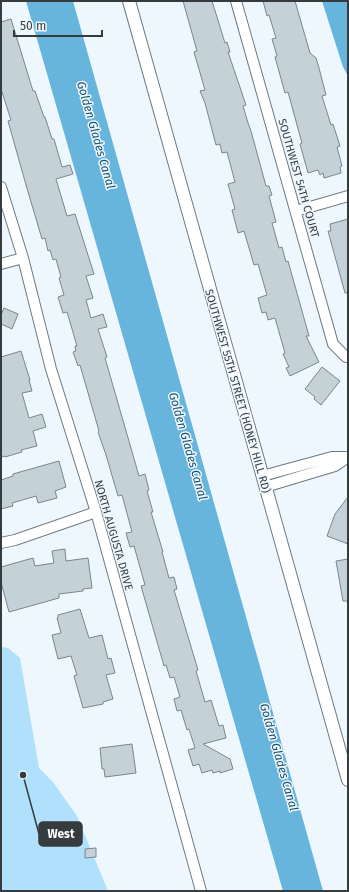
<svg xmlns="http://www.w3.org/2000/svg" width="349" height="892" viewBox="0 0 349 892" font-family="'Fira Sans',sans-serif">
	<style>
		.green { fill: #b0e0fc }
		.water { fill: #67b4dd }
		.building { fill: #c4d1d8; stroke: #7b868d }
		.lines { fill: none; stroke-linecap: round; stroke-linejoin: round }
		.minor-casing { stroke: #6f7a81; stroke-width: 12 }
		.tertiary-casing { stroke: #6f7a81; stroke-width: 14 }
		.minor { stroke: #fff; stroke-width: 10 }
		.tertiary { stroke: #fff; stroke-width: 12 }
		.labels { text-anchor: middle; stroke-width: 3; stroke-linejoin: round; paint-order: stroke }
		.street-label { font-size: 11px; fill: #363b3e; stroke: #edf7fd }
		.water-label { font-size: 12px; font-style: italic; fill: #185470; stroke: #edf7fd }
		.leader { fill: none; stroke: #363b3e; stroke-width: 1.5 }
		.callout-dot { fill: #363b3e; stroke: #edf7fd; stroke-width: 1.5 }
		.callout { fill: #363b3e; stroke: #363b3e; stroke-width: 1.5 }
		.callout-label { font-size: 12px; text-anchor: middle; font-weight: bold; fill: #fff }
	</style>
	<rect width="100%" height="100%" fill="#edf7fd"/>
	<path class="green" d="M1,647L8,648L20,658L39,768L53,782L77,816L108,891H1Z"/>
	<path class="water" d="M26,1H73L323,891H283Z
		M322,1H348V76L343,67Z"/>
	<path class="building" d="M183,1H212L225,43L227,42L230,52H228L246,105L243,106L248,123L251,131L266,186H269L272,195L269,196L276,222L272,223L279,248L282,247L286,262L288,261L309,336H306L319,362L290,376L286,368L289,367L283,354L285,353L275,318L268,320L266,312L262,313L258,298L267,295L258,264L254,265L244,231L238,233L232,210L235,209L228,184L235,182L227,152L222,153L220,144L216,145L205,103L200,91L205,90L194,52L197,51Z
		M263,1H295L310,53L316,58L319,68L326,95L322,96L331,125L333,124L340,146L337,147L342,166L340,167L341,173L324,178L323,173L320,175L318,170L308,173L300,144L302,143L297,125L288,92L285,93L275,57L277,56L272,39L276,38L269,15L267,16Z
		M11,19L33,91H35L44,117H45L52,139H54L62,167L70,165L73,174L56,179L67,216L75,214L94,274L86,276L93,298L86,300L91,318L103,314L107,327L98,329L107,357L105,358L139,476L145,474L149,490L147,491L153,512H151L163,552H162L169,578L174,577L177,589L174,590L198,670L196,671L205,702L211,700L219,726L223,725L226,738L203,744L230,759L233,769L220,773V771L213,773L212,770L202,773L199,764L193,766L188,750L195,748L189,729L187,730L181,710L177,711L174,699L180,697L174,677L170,678L166,665L164,666L141,586L145,585L134,546L130,547L126,533L132,532L122,495L118,496L106,455L98,432L99,431L80,365L78,366L73,352L76,351L75,346H77L67,312L63,313L58,297L64,295L59,278L61,277L56,259L53,260L50,250L48,251L45,238L42,239L26,185L8,121L11,120L1,89V22Z
		M348,219V293H345L328,231H331L330,224Z
		M4,308L18,314L12,329L1,324V315Z
		M21,351L30,380H29L32,391L22,393L29,418L42,414L46,427L33,431L37,446L21,450L22,452L5,457V456L1,457V357Z
		M322,367L340,381L321,405L314,399L315,397L305,389Z
		M59,461L66,487L55,491L57,498L38,503L36,496L12,503L13,506L1,509V480L13,476V474Z
		M348,497V544L327,536L335,514Z
		M65,549L66,561L88,558L92,588L83,589V591L59,594V598L9,612L1,582V567L33,558L35,566L54,563L52,551Z
		M348,559V601H343L336,561Z
		M80,609L89,638L102,635L108,659L111,658L115,673L106,675L113,699L103,702V704L83,708L74,676L77,675L71,656L58,659L52,635L61,633L57,618H58V615Z
		M132,744L136,773L105,777L104,769H102L100,748Z
		M96,848V857L85,858V849Z"/>
	<g class="lines">
		<g class="minor-casing">
			<path id="minor" d="M236,1L333,344L346,357H348
				M1,187L23,258L51,369L96,512L201,891
				M296,211L348,196
				M1,264L23,258
				M262,476L332,457H348
				M265,487L335,466L348,457
				M1,543L15,540L96,512"/>
		</g>
		<g class="tertiary-casing">
			<path id="tertiary" d="M129,1L348,780"/>
		</g>
		<use href="#minor" class="minor"/>
		<use href="#tertiary" class="tertiary"/>
	</g>
	<g class="labels">
		<g class="street-label">
			<text transform="translate(299 178) rotate(74)" y="4">SOUTHWEST 54TH COURT</text>
			<text transform="translate(238 391) rotate(74)" y="4">SOUTHWEST 55TH STREET (HONEY HILL RD)</text>
			<text transform="translate(114 535) rotate(74)" y="4">NORTH AUGUSTA DRIVE</text>
		</g>
		<g class="water-label">
			<text transform="translate(96 135) rotate(74)" y="4">Golden Glades Canal</text>
			<text transform="translate(188 446) rotate(74)" y="4">Golden Glades Canal</text>
			<text transform="translate(279 757) rotate(74)" y="4">Golden Glades Canal</text>
		</g>
	</g>
	<path class="leader" d="M23 775L39 834"/>
	<circle class="callout-dot" cx="23" cy="775" r="4"/>
	<rect class="callout" x="39" y="822" width="43" height="24" rx="4"/>
	<g class="callout-label">
		<text x="61" y="838">West</text>
	</g>
	<rect width="349" height="892" fill="none" stroke="#363b3e" stroke-width="4"/>
	<path d="M14 30v6h88v-6" fill="none" stroke="#363b3e" stroke-width="2"/>
	<text x="20" y="30" font-size="12" fill="#363b3e" stroke="#edf7fd" stroke-width="3" paint-order="stroke">50 m</text>
</svg>
